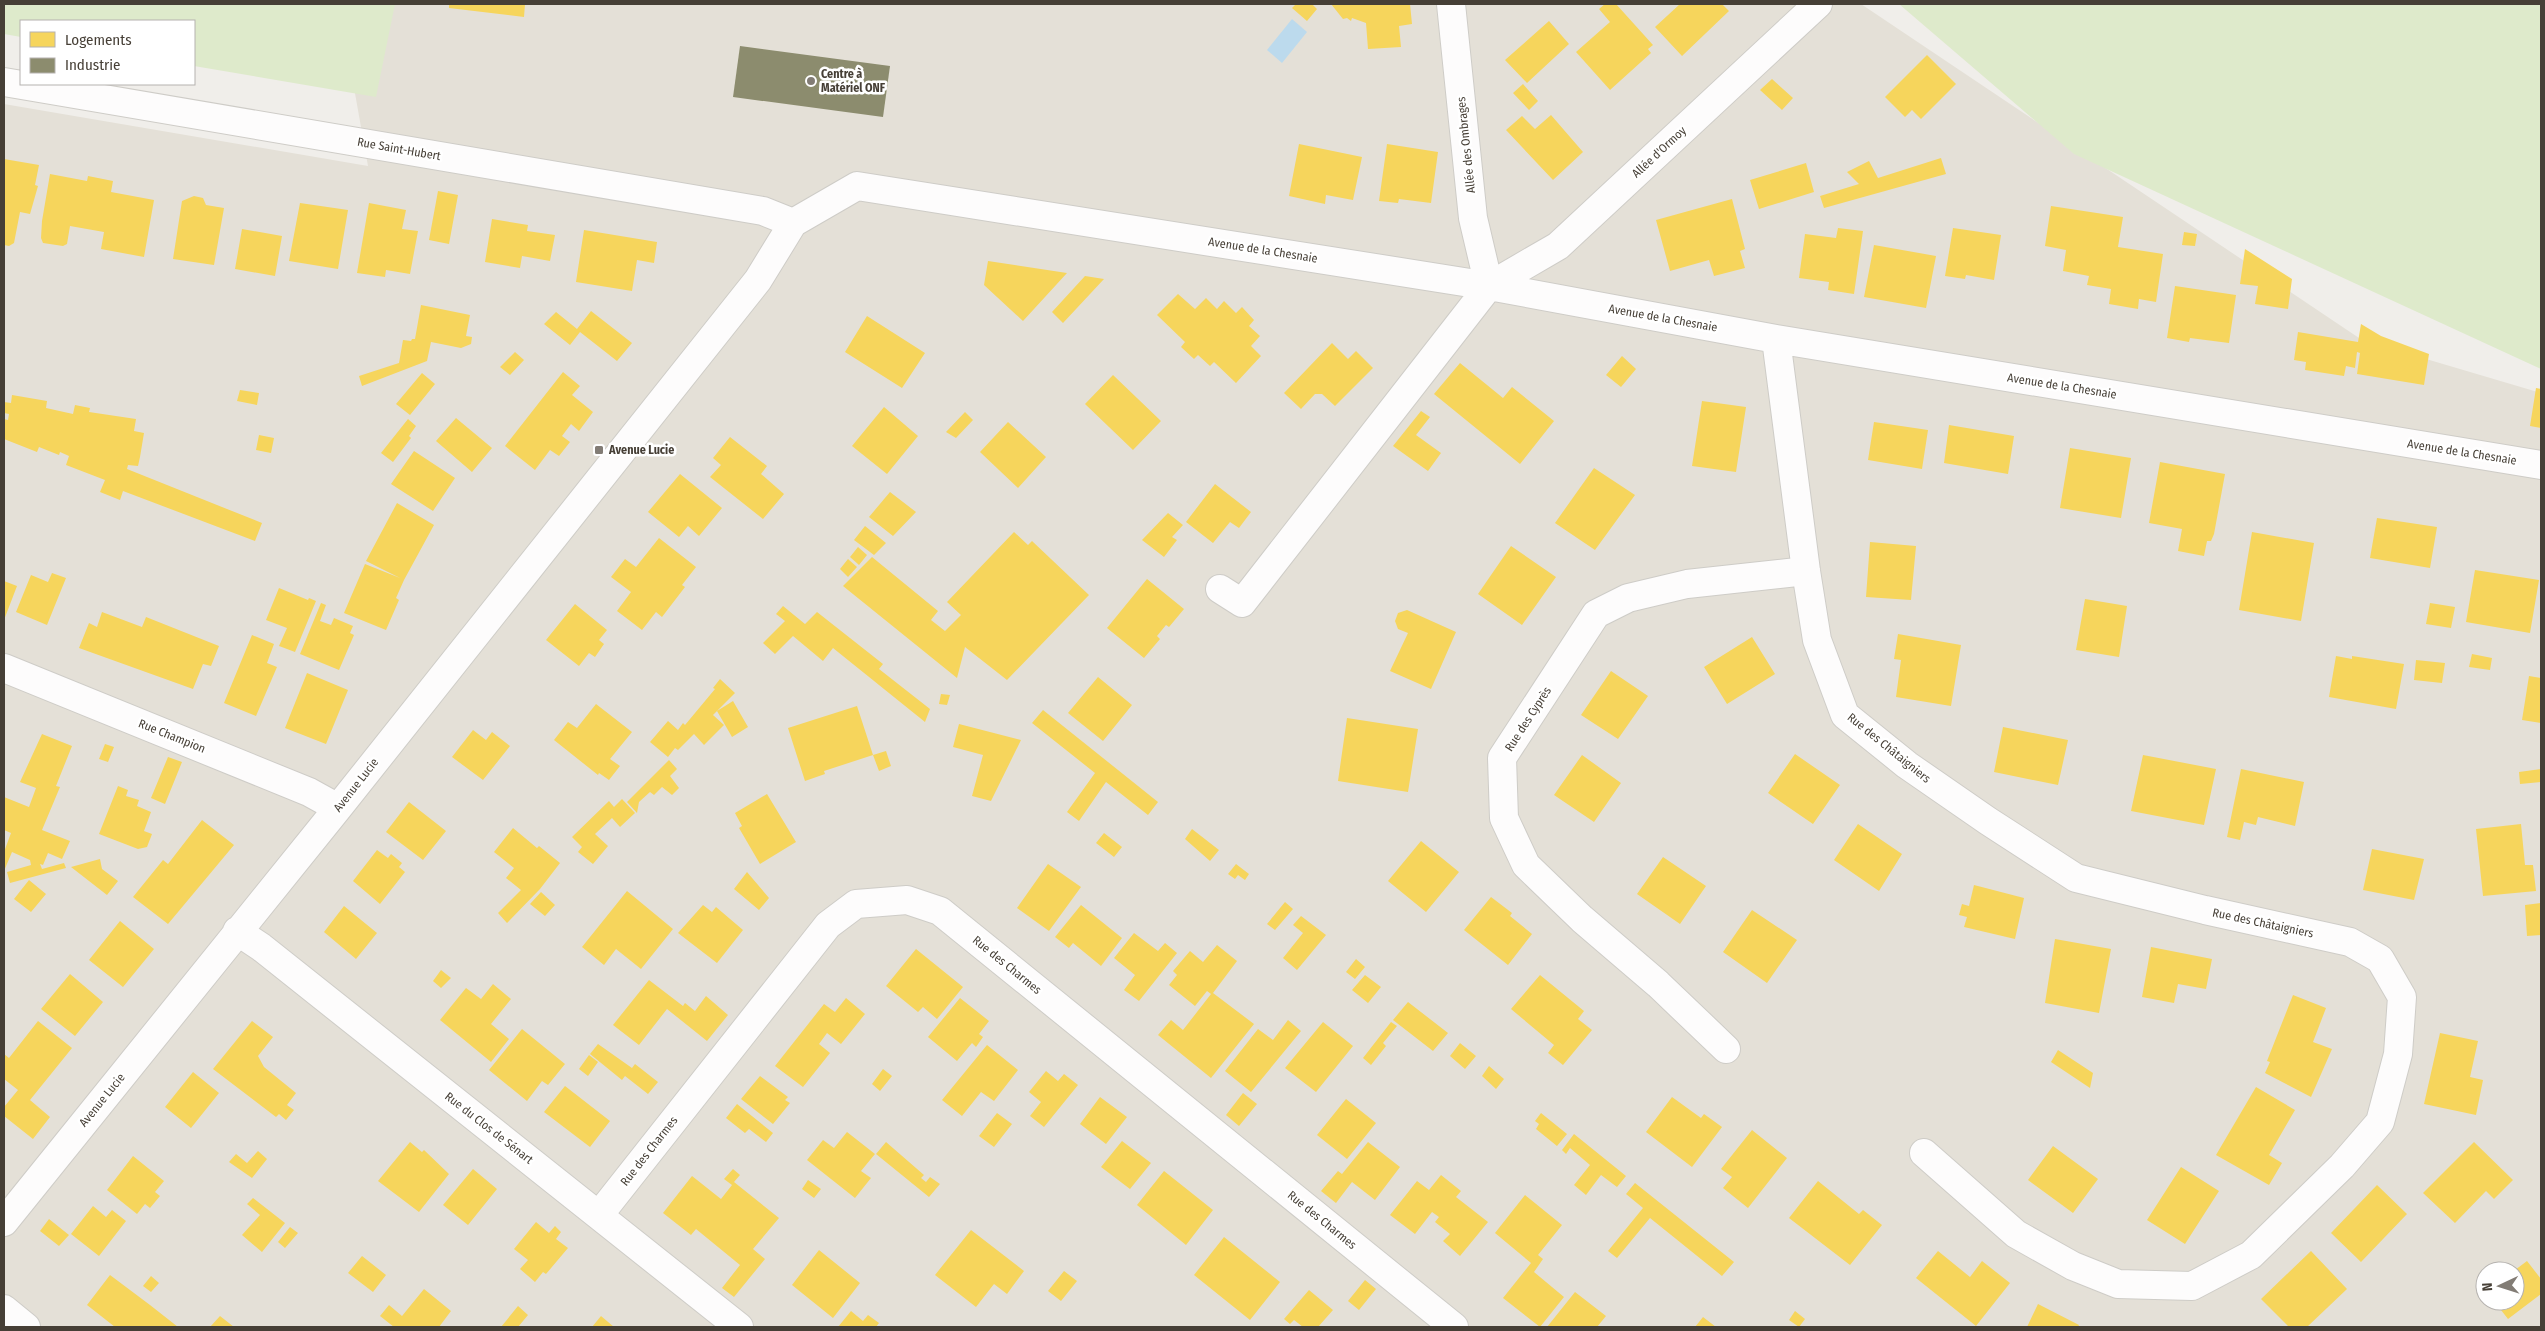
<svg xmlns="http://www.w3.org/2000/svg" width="2545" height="1331" viewBox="0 0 2545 1331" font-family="'Fira Sans Condensed',sans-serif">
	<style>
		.residential { fill: #e4e0d7; fill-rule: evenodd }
		.green { fill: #deeacb }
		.water { fill: #bcdaed }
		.homes { fill: #f6d55c }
		.industry { fill: #8c8c6e }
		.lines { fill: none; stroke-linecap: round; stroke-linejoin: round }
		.minor-casing { stroke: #ceccc7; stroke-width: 30 }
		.minor { stroke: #fdfcfc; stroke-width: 28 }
		.poi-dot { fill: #827c75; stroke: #fff; stroke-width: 2 }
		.labels { text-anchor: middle; stroke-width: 5; stroke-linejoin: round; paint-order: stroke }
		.poi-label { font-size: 12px; font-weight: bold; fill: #463f36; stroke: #fff; text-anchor: start }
		.street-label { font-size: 12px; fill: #463f36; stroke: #fff }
	</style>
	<rect width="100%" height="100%" fill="#f0eeea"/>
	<path class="residential" d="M339,4H1861L2362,340L2541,393V1327H4V104L368,166ZM2485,1271H2515V1301H2485Z"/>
	<path class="green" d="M4,4H395L376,97L194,66V21H21V37L4,34Z
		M1899,4H2541V369L2074,154Z"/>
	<path class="water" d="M1292,19L1307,32L1282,63L1267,50Z"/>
	<path class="homes" d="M449,4H525L524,17L449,8Z
		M1296,4H1312L1317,9L1307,21L1292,8Z
		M1331,4H1410L1412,24L1399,26L1401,47L1368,49L1366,23L1352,18L1351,21L1347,18L1343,19Z
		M1605,4H1616L1653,45L1648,49L1651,53L1610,90L1576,52L1610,22L1599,9Z
		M1680,4H1722L1729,11L1682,56L1655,27Z
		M1549,21L1569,44L1527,83L1505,60Z
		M1927,55L1956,84L1921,119L1912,110L1905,117L1885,97Z
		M1772,79L1793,98L1782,110L1760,90Z
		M1523,84L1538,101L1529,110L1513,93Z
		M1551,115L1583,152L1553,180L1506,130L1522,116L1535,129Z
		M1299,144L1362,157L1353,200L1326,195L1325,204L1289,196Z
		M1387,144L1438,152L1431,203L1399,199L1398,203L1379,201Z
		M1941,158L1946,174L1824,208L1820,196L1859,184L1847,172L1869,161L1878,178Z
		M4,159L39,165L35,185L38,186L30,214L20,212L14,243L9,246L4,245Z
		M1806,163L1814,192L1759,209L1750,180Z
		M50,174L87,181L88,176L113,181L111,192L154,200L144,257L101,249L104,232L70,226L67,244L63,246L43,243L41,238L42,221Z
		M438,191L458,195L449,244L429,240Z
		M194,196L203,198L206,205L224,208L214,265L173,259L182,201Z
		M1732,199L1745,249L1740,251L1745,268L1714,276L1709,260L1670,271L1656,220Z
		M300,203L348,210L338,269L289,261Z
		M369,203L406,210L402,229L418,231L410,274L386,270L385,277L357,273Z
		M2051,206L2123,217L2118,247L2163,254L2156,302L2139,299L2138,309L2109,304L2111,289L2087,285L2089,276L2063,271L2066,250L2045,246Z
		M492,219L528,225L527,231L555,235L550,261L522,256L520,268L485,262Z
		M1838,228L1863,231L1854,294L1828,290L1829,282L1799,278L1805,234L1836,238Z
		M1953,228L2001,235L1994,280L1966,275L1965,279L1945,276Z
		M242,229L282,236L275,276L235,269Z
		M584,230L657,242L654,263L637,260L632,291L576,282Z
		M2184,232L2197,234L2195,246L2182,245Z
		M1874,245L1936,256L1926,308L1864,297Z
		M2245,249L2292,279L2288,309L2255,304L2258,286L2240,284Z
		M988,261L1067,273L1023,321L984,285Z
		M1085,276L1104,279L1063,323L1052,312Z
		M2175,286L2236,295L2229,343L2190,338L2189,342L2167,338Z
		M1178,294L1195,309L1206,298L1217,309L1224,301L1236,313L1242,307L1254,320L1249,326L1260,336L1251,346L1261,356L1236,383L1214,362L1210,366L1198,355L1194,359L1181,347L1185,342L1157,315Z
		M421,305L470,315L466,336L472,337L471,344L461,348L431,342L427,361L362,386L359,376L399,363L403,340L411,341L412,339H415Z
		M591,311L632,343L617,361L580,332L570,345L544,324L556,312L577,329Z
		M867,316L925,353L902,388L845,352Z
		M2361,324L2381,336L2429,354L2424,385L2357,374L2360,353L2357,352L2355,368L2346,366L2344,376L2305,370L2306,362L2294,360L2298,332L2358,342Z
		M1332,343L1348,359L1356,351L1373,368L1335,406L1322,394H1315L1301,409L1284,393Z
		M515,352L524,360L510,375L500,367Z
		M1622,356L1636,369L1621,387L1606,375Z
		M1460,363L1503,398L1512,387L1554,421L1520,464L1434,394Z
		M563,372L580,386L572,395L593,412L579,431L571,424L562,436L570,442L559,456L550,450L535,470L505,446Z
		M422,373L435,384L410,415L396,404Z
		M1113,375L1161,421L1133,450L1085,404Z
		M2536,388L2541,389V428L2530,426Z
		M240,390L259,393L257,405L237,401Z
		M12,395L47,401L46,408L73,414L75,405L90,408L89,412L136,419L134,431L144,433L140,457L138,466L128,465L127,469L262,523L255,541L123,491L120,500L100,492L105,480L66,465L69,456L60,452L59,455L39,447L37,452L4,439V419L8,420L9,414L4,413V402L11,403Z
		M1702,401L1746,407L1736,472L1692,466Z
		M884,407L918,436L887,474L852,446Z
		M1421,411L1430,417L1416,435L1441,453L1428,471L1393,446Z
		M965,412L973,420L956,438L946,432Z
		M456,418L492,448L472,472L436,441Z
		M408,419L416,426L409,436L411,438L393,462L381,453Z
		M1008,422L1046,457L1018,488L980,452Z
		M1874,422L1928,430L1922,469L1868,460Z
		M1949,425L2014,436L2008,474L1944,463Z
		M259,435L274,438L271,453L256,450Z
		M730,437L767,466L761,474L784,494L763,519L710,477L721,465L713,458Z
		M2070,448L2131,458L2121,518L2060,508Z
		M414,451L455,478L433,511L391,484Z
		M2160,462L2225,474L2214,534L2211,541H2207L2204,556L2178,551L2182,529L2149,523Z
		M1594,468L1635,495L1595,550L1555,523Z
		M680,474L722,508L699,536L688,526L679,537L648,512Z
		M1215,484L1251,512L1239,528L1230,522L1213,543L1186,522Z
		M890,492L916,512L893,536L869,517Z
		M397,503L434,525L404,580L396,598L399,600L386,630L344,613L365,564L400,578L366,561Z
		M1168,513L1183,525L1172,537L1177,540L1164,557L1142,540Z
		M2377,518L2437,527L2430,568L2370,558Z
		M865,526L886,543L874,555L854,540Z
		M1014,532L1028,545L1032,541L1089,595L1007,680L965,647L957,678L843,586L872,557L938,611L931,620L945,631L961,615L947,602Z
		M2252,532L2314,543L2301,621L2239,610Z
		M659,538L696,567L682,585L685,587L662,617L656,612L642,630L617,611L631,592L611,577L625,559L636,567Z
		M1870,542L1916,546L1911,600L1866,597Z
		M1511,546L1556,577L1522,625L1478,594Z
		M858,547L867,555L859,565L850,557Z
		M848,559L857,567L848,577L840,569Z
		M2475,570L2539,580L2530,633L2466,622Z
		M52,573L66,578L47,625L16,612L31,575L48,582Z
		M1147,579L1184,609L1169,627L1166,625L1157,636L1160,639L1144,658L1107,628Z
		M4,581L17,586L4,620Z
		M279,588L308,600L309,598L316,601L295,652L279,646L287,628L266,620Z
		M2085,599L2127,606L2119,657L2076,650Z
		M321,603L326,605L320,621L331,625L334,618L353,626L350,633L354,635L339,670L300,654Z
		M2430,603L2455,607L2451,628L2426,624Z
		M575,604L607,630L599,640L604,644L595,657L589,653L579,666L546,640Z
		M783,606L805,624L817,612L883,664L879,669L930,709L925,722L833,648L823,661L793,636L775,654L763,643L785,621L776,614Z
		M1407,610L1456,632L1431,689L1390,671L1408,633L1398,629L1395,621L1398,613Z
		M102,612L142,627L146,617L219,646L211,666L203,664L193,689L79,648L89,623L97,627Z
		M1898,634L1961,645L1951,706L1896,697L1901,660L1894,659Z
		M252,635L274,644L267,663L277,667L256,716L224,703Z
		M1752,637L1775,674L1727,704L1704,667Z
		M2472,654L2492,658L2490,670L2469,667Z
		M2336,656L2352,659V656L2404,664L2396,709L2329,697Z
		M2416,660L2445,663L2442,683L2414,680Z
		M1611,671L1648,696L1618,739L1581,715Z
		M307,673L348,690L326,744L285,728Z
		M2529,676L2541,678V723L2522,720Z
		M1098,677L1132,705L1103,741L1068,713Z
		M720,679L735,693L713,715L724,725L704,745L694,734L678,750L675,748L668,757L650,742L668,721L678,730L683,723L685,725L715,689L713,688Z
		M941,694L950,695L947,705L939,704Z
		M733,701L748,727L732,737L717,711Z
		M596,704L632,732L610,759L620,766L609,780L599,773L598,775L554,740L568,722L577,728Z
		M857,706L873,755L824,771L825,774L805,781L788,728Z
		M1043,710L1158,802L1148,815L1106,782L1079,821L1067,812L1095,773L1032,723Z
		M1347,718L1418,729L1408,792L1338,781Z
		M959,724L1021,740L991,801L972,796L983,755L953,747Z
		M2003,727L2068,740L2058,785L1994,772Z
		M473,730L486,740L492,732L510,746L483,780L452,757Z
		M42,734L72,746L56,786L60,787L42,830L70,841L62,859L48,853L43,865L40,864L42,869L64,863L66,868L10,883L7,872L31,865L30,860L12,852L4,871V852L11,833L4,830V797L29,807L36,788L20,782Z
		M105,744L114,747L108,762L99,759Z
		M886,751L891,766L879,771L873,755Z
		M1795,754L1840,785L1813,824L1768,793Z
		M1582,755L1621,783L1594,822L1554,795Z
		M2143,755L2216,769L2204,825L2131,811Z
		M168,757L182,762L165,804L151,798Z
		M669,760L677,769L670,776L679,788L672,795L662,787L654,795L650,792L639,802L637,813L627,802Z
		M2241,769L2304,782L2295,826L2258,817L2256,825L2244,822L2240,840L2227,837Z
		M2541,769V782L2520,784L2519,772Z
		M118,786L128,790L126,796L139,800L137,806L151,812L144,831L152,834L147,847L138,849L99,834Z
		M767,794L796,842L760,864L739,828L742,826L735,813Z
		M622,799L635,813L620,827L612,818L595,834L608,846L593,864L578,852L582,847L572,837L609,801L614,807Z
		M409,802L446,831L423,860L386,832Z
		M202,820L234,845L168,924L133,897L163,860L168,864Z
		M1858,824L1902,854L1879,891L1834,860Z
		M2521,824L2525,865H2533L2536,891L2483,896L2476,829Z
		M513,828L537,848L539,846L560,863L540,889L507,923L498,913L521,890L506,878L514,868L494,852Z
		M1192,829L1219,850L1210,861L1185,839Z
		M1104,833L1122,847L1114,857L1096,843Z
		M1421,841L1459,872L1426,912L1388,881Z
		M2372,849L2424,859L2414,900L2363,890Z
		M377,850L388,858L391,854L402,863L399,867L405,872L380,904L353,881Z
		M1663,857L1706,886L1680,924L1637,894Z
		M100,859L102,869L118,881L107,895L71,867Z
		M1048,864L1081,887L1049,931L1017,908Z
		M1236,864L1249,874L1245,880L1238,875L1235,879L1228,874Z
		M747,872L769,898L759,910L734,889Z
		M29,880L46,894L31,912L14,899Z
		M1974,885L2024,898L2015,939L1964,927L1967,917L1959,915L1962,904L1969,906Z
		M627,891L673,929L641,969L616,949L604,965L582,947Z
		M541,892L555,905L545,916L530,904Z
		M1491,897L1512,913L1510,916L1532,934L1508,965L1464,930Z
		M1285,902L1293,909L1275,930L1267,924Z
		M2541,903V935L2527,936L2525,905Z
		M703,905L712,912L716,907L743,930L717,963L678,933Z
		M1081,905L1122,938L1101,966L1073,943L1069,948L1055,937Z
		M344,906L377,933L356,959L324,932Z
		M1752,910L1797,940L1767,983L1723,952Z
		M1301,916L1326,935L1297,970L1283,958L1303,933L1293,925Z
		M120,921L154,949L123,987L89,960Z
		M1134,933L1158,951L1165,943L1177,953L1139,1001L1124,990L1135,975L1114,958Z
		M2055,939L2111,949L2099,1013L2045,1003Z
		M1217,945L1237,961L1213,993L1254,1024L1211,1078L1158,1035L1171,1020L1183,1030L1211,994L1207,991L1195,1006L1169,985L1177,975L1173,971L1190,951L1203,962Z
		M2151,947L2212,959L2206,989L2178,984L2174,1003L2142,997Z
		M916,949L963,987L937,1019L923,1007L918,1012L886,986Z
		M1356,959L1365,967L1355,979L1346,972Z
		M441,970L451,978L441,988L433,981Z
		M70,974L103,1002L75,1036L41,1009Z
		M1365,975L1381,987L1368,1003L1352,990Z
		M1540,975L1584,1011L1578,1019L1592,1030L1563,1065L1548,1053L1554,1045L1511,1009Z
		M649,980L683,1006L685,1003L695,1011L706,996L728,1015L707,1041L667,1009L639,1045L613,1025Z
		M493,984L511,999L491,1024L509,1039L491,1062L440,1020L466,988L481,999Z
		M2293,995L2326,1008L2313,1042L2332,1049L2311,1097L2265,1073L2270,1062L2267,1061Z
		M846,998L865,1014L841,1044L827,1033L819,1044L830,1053L803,1087L775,1066L824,1004L835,1012Z
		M960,998L989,1021L979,1034L983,1037L976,1047L972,1043L957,1061L928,1037Z
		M1408,1002L1448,1033L1433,1051L1393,1020Z
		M1288,1020L1301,1031L1251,1092L1225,1071L1258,1029L1273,1040Z
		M38,1021L72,1048L30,1100L50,1117L33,1139L4,1116V1107L18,1090L4,1079V1054L9,1058Z
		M252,1021L273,1037L258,1056L264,1067L296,1093L287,1105L294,1110L286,1120L279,1114L276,1117L213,1069Z
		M1323,1022L1353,1046L1316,1092L1285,1068Z
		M1391,1022L1397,1026L1383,1043L1386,1046L1371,1065L1363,1058Z
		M522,1029L565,1064L548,1085L542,1081L527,1101L489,1070Z
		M2440,1033L2478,1041L2470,1077L2483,1080L2476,1115L2424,1104Z
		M1460,1043L1476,1056L1465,1069L1450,1056Z
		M598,1044L632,1068L635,1064L658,1082L648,1094L625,1076L622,1080L590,1054Z
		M987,1045L1018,1070L994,1101L981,1092L962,1116L942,1100Z
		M2058,1050L2093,1073L2090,1088L2051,1062Z
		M589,1055L598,1062L588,1076L579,1069Z
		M1489,1066L1504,1079L1496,1089L1482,1076Z
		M883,1069L892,1076L880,1091L872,1084Z
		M1046,1071L1058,1081L1064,1074L1078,1085L1044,1127L1030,1116L1041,1102L1029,1092Z
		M193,1072L219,1093L191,1128L165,1107Z
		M760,1076L788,1097L785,1100L790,1103L773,1124L741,1099Z
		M565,1086L610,1121L590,1147L544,1112Z
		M2256,1087L2295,1110L2269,1155L2282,1163L2269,1185L2216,1155Z
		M1243,1093L1257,1104L1239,1126L1226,1115Z
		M1100,1097L1127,1117L1106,1144L1080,1124Z
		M1672,1097L1701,1118L1704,1114L1722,1127L1692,1167L1646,1132Z
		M1346,1099L1376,1123L1347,1159L1317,1135Z
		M737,1104L773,1133L766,1142L749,1129L745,1133L726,1118Z
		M997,1113L1012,1124L994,1147L979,1136Z
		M1541,1113L1567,1134L1557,1146L1536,1129L1539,1124L1535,1121Z
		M1752,1130L1787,1158L1748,1208L1723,1188L1732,1177L1721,1169Z
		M847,1132L875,1154L861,1171L871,1178L855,1198L807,1160L823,1140L834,1148Z
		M1574,1134L1626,1176L1617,1187L1601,1175L1586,1195L1574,1185L1590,1165L1570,1148L1566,1154L1562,1150Z
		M1122,1141L1151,1163L1130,1189L1101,1167Z
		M410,1142L422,1152L424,1150L449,1174L419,1212L378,1181Z
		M886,1142L924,1175L921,1178L926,1182L930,1177L940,1184L929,1197L876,1154Z
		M1368,1142L1400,1167L1375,1200L1352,1182L1336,1203L1321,1191L1338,1171L1342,1174Z
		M2474,1142L2513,1180L2494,1199L2486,1191L2455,1223L2423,1193Z
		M2053,1146L2098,1179L2073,1213L2028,1180Z
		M258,1151L267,1159L252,1178L229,1162L236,1154L247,1163Z
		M133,1156L164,1181L155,1192L160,1196L150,1208L145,1204L137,1214L107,1190Z
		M2181,1167L2219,1191L2185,1244L2147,1220Z
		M473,1169L497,1189L468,1225L443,1205Z
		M733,1169L740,1175L734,1182L779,1218L753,1249L765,1259L734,1297L722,1288L740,1265L696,1229L691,1235L663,1213L692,1176L721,1199L732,1185L724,1179Z
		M1164,1171L1213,1210L1186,1245L1137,1205Z
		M1441,1175L1461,1191L1456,1197L1488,1222L1460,1256L1443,1241L1450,1234L1435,1222L1439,1217L1432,1212L1415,1234L1390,1215L1417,1181L1429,1190Z
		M808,1180L821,1189L814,1198L802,1189Z
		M1818,1181L1859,1214L1863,1210L1882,1225L1850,1265L1789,1218Z
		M1635,1183L1734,1262L1722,1276L1650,1218L1617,1258L1608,1251L1643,1208L1626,1194Z
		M2377,1185L2407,1214L2361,1262L2331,1233Z
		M1525,1195L1562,1225L1538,1255L1543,1259L1534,1272L1564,1297L1540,1327L1503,1298L1531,1263L1495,1233Z
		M253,1198L285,1223L262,1252L242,1235L260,1215L247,1204Z
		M93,1206L106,1217L112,1210L126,1221L99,1256L71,1234Z
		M49,1219L69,1235L59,1246L40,1231Z
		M536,1222L549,1233L555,1226L561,1232L556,1239L568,1248L546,1274L543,1272L535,1282L520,1269L528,1260L514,1249Z
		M290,1227L298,1233L285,1248L278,1242Z
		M971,1230L1024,1271L1007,1294L994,1284L976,1307L935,1275Z
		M1224,1237L1280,1282L1250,1320L1194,1275Z
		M819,1250L860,1283L833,1318L792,1285Z
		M1938,1251L1970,1277L1982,1261L2010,1283L1976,1326L1916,1278Z
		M2311,1251L2347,1289L2307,1327H2289L2261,1299Z
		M362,1256L386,1275L373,1292L348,1273Z
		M2527,1261L2541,1279V1294L2508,1319L2494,1301H2515V1270Z
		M1064,1271L1077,1281L1061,1301L1048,1291Z
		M110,1275L150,1305L178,1327H115L87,1305Z
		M151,1276L159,1283L151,1292L143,1286Z
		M1365,1280L1376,1289L1359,1310L1348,1301Z
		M424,1289L451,1311L439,1327H394L380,1316L389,1305L402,1316Z
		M1309,1290L1333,1310L1318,1327H1303L1294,1320L1290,1324L1284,1319Z
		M1575,1292L1606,1316L1597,1327H1547Z
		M2038,1304L2079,1325L2078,1327H2027Z
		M518,1306L528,1315L518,1327H501Z
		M851,1311L863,1321L868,1315L879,1323L876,1327H838Z
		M1795,1311L1805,1319L1799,1327L1789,1320Z
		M220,1316L234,1327H210Z
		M601,1316L614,1327H592Z
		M1703,1317L1716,1327H1695Z"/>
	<path class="industry" d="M740,46L890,66L883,117L733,97Z"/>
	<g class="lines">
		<g class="minor-casing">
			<path id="minor" d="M1451,4L1473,218L1489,286
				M4,82L763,211L793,223
				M1776,339L1806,571L1817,640L1845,715L1907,765L1988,821L2076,878L2205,910L2350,942L2380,959L2402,997L2398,1054L2380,1122L2342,1166L2251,1255L2192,1286L2118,1284L2073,1266L2016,1234L1924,1153
				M1220,589L1242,603L1489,286L1558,246L1818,4
				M4,668L309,792L338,808
				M237,931L261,947L739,1327
				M1726,1049L1658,984L1582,919L1526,865L1504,818L1502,758L1596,614L1628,598L1687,584L1806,571
				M599,1215L828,925L856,904L907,900L940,911L1454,1327
				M4,1222L338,808L758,280L793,223L857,186L1489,286L1776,339L2541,465
				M4,1309L26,1327"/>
		</g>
		<use href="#minor" class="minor"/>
	</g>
	<g class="poi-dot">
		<circle cx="811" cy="81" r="5"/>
		<rect x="594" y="445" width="10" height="10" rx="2.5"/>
	</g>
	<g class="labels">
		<g class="poi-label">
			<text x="821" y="78">Centre à<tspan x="821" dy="14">Matériel ONF</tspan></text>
			<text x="609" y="454">Avenue Lucie</text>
		</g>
		<g class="street-label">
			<text transform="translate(1466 145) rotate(-96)" y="4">Allée des Ombrages</text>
			<text transform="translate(399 149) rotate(10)" y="4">Rue Saint-Hubert</text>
			<text transform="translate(1659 152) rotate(-43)" y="4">Allée d'Ormoy</text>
			<text transform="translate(1263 250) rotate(9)" y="4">Avenue de la Chesnaie</text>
			<text transform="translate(1663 318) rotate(10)" y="4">Avenue de la Chesnaie</text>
			<text transform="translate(2062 386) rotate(9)" y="4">Avenue de la Chesnaie</text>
			<text transform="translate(2462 452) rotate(9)" y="4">Avenue de la Chesnaie</text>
			<text transform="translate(1528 719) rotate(-57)" y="4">Rue des Cyprès</text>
			<text transform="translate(172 736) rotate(22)" y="4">Rue Champion</text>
			<text transform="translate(1889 748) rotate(39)" y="4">Rue des Châtaigniers</text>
			<text transform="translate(356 785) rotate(-52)" y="4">Avenue Lucie</text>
			<text transform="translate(2263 923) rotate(12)" y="4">Rue des Châtaigniers</text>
			<text transform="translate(1007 965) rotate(39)" y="4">Rue des Charmes</text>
			<text transform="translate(102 1100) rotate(-51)" y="4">Avenue Lucie</text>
			<text transform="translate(489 1128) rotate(38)" y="4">Rue du Clos de Sénart</text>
			<text transform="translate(649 1151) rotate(-52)" y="4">Rue des Charmes</text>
			<text transform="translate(1322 1220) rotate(39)" y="4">Rue des Charmes</text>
		</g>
	</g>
	<rect width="2545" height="1331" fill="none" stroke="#463f36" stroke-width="10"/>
	<rect x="20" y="20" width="175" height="65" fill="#ffffff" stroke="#b5b2af"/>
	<rect x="30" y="32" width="25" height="15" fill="#f6d55c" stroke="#b5b2af"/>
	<text x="65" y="45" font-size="15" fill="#463f36">Logements</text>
	<rect x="30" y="58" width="25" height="15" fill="#8c8c6e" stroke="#b5b2af"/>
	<text x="65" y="70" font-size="15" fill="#463f36">Industrie</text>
	<g transform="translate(2500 1286) rotate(266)"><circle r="24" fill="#ffffff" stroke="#b5b2af"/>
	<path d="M0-4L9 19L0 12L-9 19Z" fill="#827c75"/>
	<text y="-8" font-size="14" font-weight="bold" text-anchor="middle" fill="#463f36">N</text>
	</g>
</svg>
